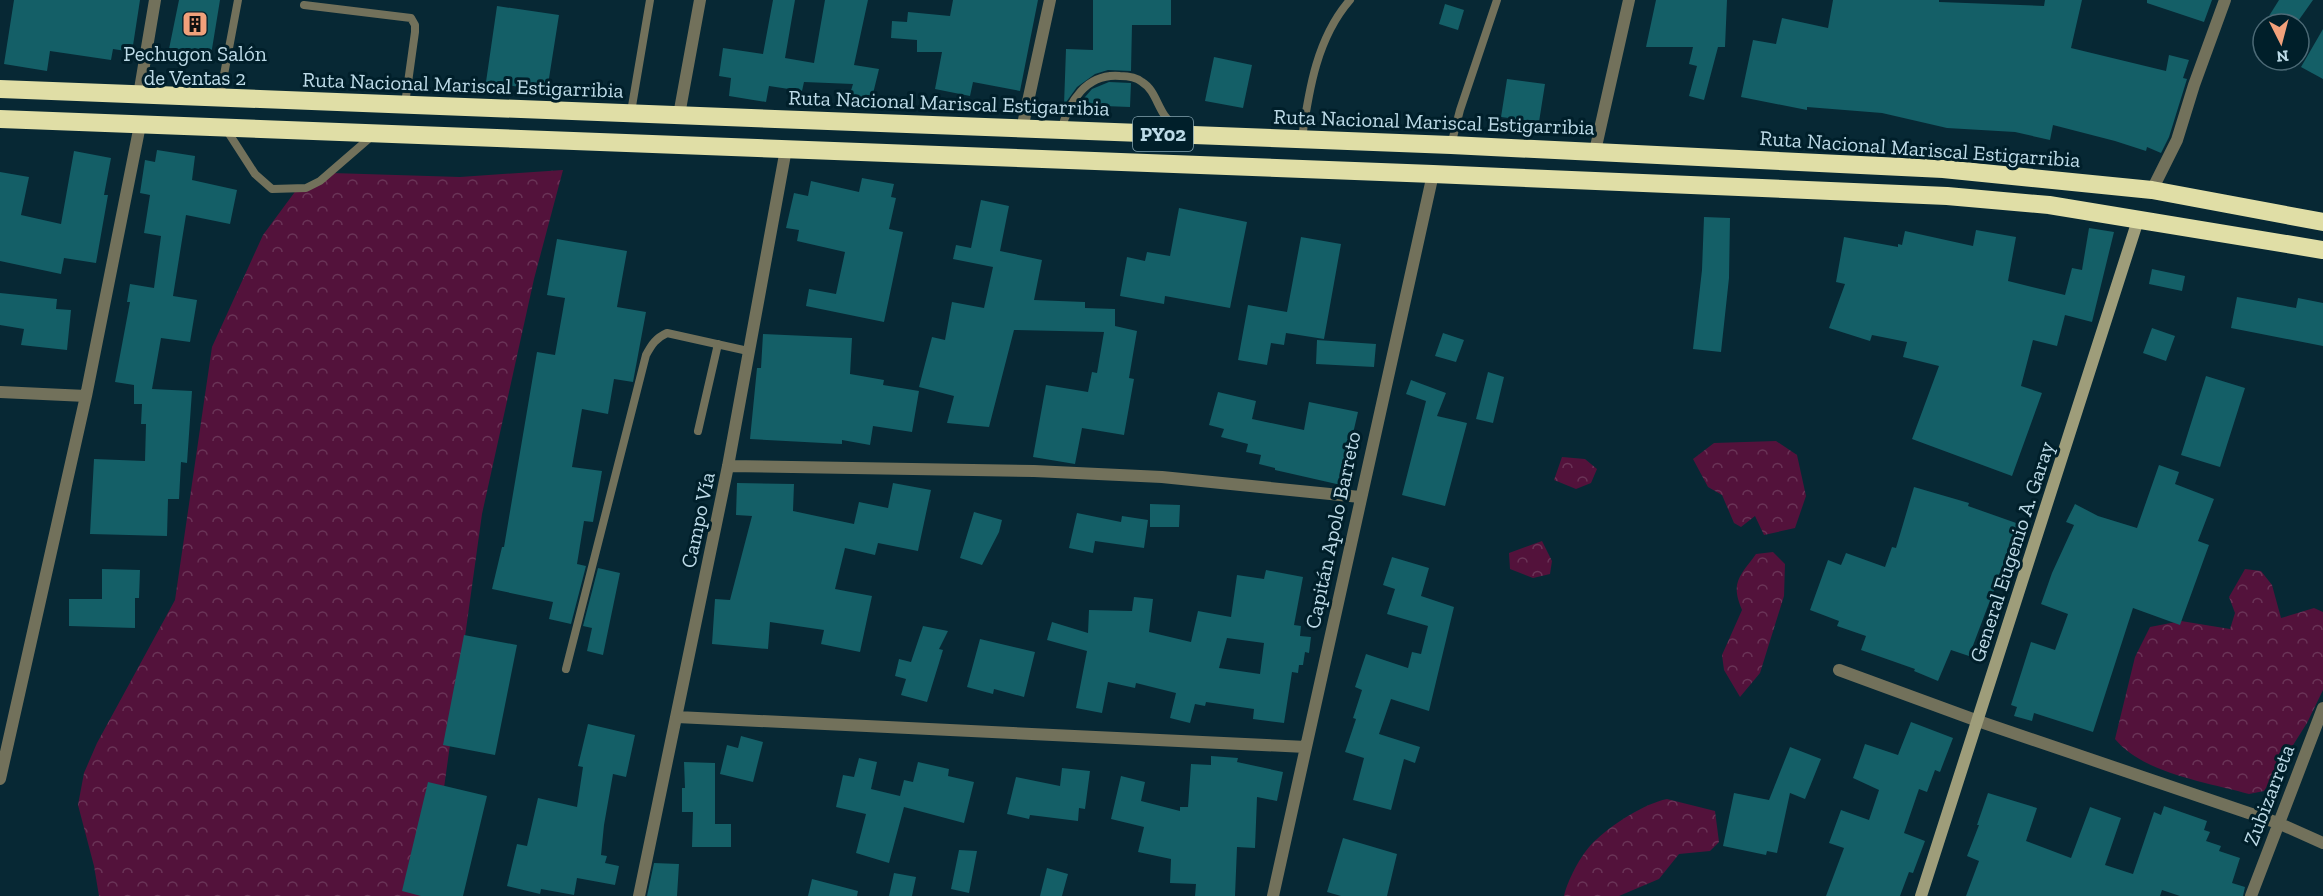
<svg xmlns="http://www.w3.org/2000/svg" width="2323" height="896" viewBox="0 0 2323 896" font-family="'Zilla Slab',serif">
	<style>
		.forest { fill: url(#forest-crowns) }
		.building { fill: #145f67; fill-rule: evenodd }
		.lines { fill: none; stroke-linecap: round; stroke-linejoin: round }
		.lane { stroke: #72715b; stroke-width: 8 }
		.street { stroke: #72715b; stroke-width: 12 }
		.secondary { stroke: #9e9d7a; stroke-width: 12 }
		.highway { stroke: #e0dea6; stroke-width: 18 }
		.labels { text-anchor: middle; stroke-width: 6; stroke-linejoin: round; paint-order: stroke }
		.shield { fill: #001f2a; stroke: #84a3af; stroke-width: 1.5 }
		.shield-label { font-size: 20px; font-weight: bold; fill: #bddbe8 }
		.poi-label { font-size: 21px; fill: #bddbe8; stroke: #001f2a }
		.street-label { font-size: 21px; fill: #bddbe8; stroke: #001f2a }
	</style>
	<defs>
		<pattern id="forest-crowns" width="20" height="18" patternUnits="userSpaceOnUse" patternTransform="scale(1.5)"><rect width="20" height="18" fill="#53123b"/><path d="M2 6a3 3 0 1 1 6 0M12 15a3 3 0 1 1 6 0" fill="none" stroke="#6a3457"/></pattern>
	</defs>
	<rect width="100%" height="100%" fill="#072834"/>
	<path class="forest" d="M563,170L534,279L482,514L429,896H99L94,866L78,805L84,773L97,743L175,600L212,347L263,235L297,189L332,173L460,177Z
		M1776,441L1797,455L1806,496L1795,528L1764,535L1755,516L1741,527L1734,523L1722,495L1708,487L1693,459L1714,443Z
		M1562,457L1585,459L1597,469L1591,483L1576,489L1554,480Z
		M1542,541L1552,561L1550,574L1533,578L1510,569L1509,553Z
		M1773,552L1785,564L1784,596L1760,673L1740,697L1724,670L1722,655L1742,610C1730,582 1740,576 1756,554Z
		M2245,569L2261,571L2272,585L2281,618L2314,608L2323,612V690L2307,723L2264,791L2249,794C2207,782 2144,774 2115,739L2135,657L2150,627L2181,621L2230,629L2235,613L2229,597Z
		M1667,799L1715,811L1719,842L1710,851L1679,854L1659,879L1619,896H1564C1568,879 1583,850 1597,839C1614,823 1644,804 1667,799Z"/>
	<path class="building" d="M14,0H140L132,52L113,49L111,60L50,51L47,71L4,64Z
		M179,0H220L211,55L169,49Z
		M773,0H795L785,58L814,63L825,0H868L854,65L879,69L871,102L849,97L853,84L804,82L802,91L769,86L766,102L729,96L731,78L719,76L723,48L763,54Z
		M953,0H1038L1020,91L973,82L970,96L935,89L942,52H917V40L891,38L892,21L907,22L908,12L950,16Z
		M1093,0H1171V25H1132L1131,71L1108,70L1095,74L1077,87L1064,105L1066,49L1093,50Z
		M1656,0H1727L1725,47H1718L1704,100L1689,96L1697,66L1689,64L1693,47H1646Z
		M1833,0H1939V2L2044,6L2045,0H2082L2071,48L2166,71L2169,55L2189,60L2183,78L2187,79L2169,137L2161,153L2147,147L2146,151L2115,141L2053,125L2050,140L2015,132L1947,128L1882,113L1807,107V110L1741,97L1753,40L1776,44L1782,18L1828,28Z
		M2147,0H2212L2204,22L2147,3Z
		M2279,0H2313L2296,24H2264Z
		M1445,4L1464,10L1458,30L1439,24Z
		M497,6L559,15L547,91L486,82Z
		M2323,29V79L2301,67Z
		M1214,57L1252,65L1243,108L1205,101Z
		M1507,79L1545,84L1539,122L1501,117Z
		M1109,82L1131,83L1130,107L1078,105L1092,89Z
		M157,150L195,156L192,180L237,190L230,224L186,215L173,296L197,300L190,342L161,338L152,389L192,391L187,463L181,462L179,499H168L167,536L90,534L94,459L145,461L146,424H141L142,404H134V385L115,382L130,302H127L130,284L154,288L161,236L144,233L150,195L140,193L145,160L155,162Z
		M74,151L111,158L104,195H108L96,263L64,258L61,274L0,261V172L29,177L21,215L61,224Z
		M862,178L894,184L891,197L896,198L889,229L903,232L884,322L806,306L809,289L836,294L845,252L797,241L799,230L786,228L794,193L808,196L811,181L859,192Z
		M981,200L1009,206L1000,251L1042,260L1034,300L1085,302V308L1115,309V326L1137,331L1129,378L1134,379L1124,435L1082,428L1075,464L1033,457L1046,385L1088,392L1092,372L1097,373L1104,332L1014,330L989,427L947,423L954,396L919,387L932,337L945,340L952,302L984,308L993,267L953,259L956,245L971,248Z
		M1179,208L1247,222L1230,308L1165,296L1164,304L1120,296L1127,257L1145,261L1147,252L1170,256Z
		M1704,217L1730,218L1729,278L1721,352L1693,349L1702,270Z
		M2089,228L2114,232L2092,322L2065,315L2057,346L2033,340L2021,386L2042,393L2012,476L1912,439L1939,366L1903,357L1907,342L1872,335L1870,341L1829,328L1845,284L1836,282L1844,237L1898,247V244L1902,245L1905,231L1973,246L1976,230L2016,237L2008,281L2065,295L2072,268L2082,270Z
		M1301,237L1341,244L1324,339L1286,333L1284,345L1271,343L1267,365L1238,360L1248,305L1287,312Z
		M557,239L627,251L617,307L646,312L633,382L614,379L608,414L582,409L572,467L602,471L593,522L584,521L577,564L586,566L571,624L549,619L553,602L492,589L502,547H504L537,352L555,355L565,298L547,295Z
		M2152,269L2185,276L2182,291L2149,284Z
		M0,293L57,299L56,309L71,310L67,350L21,345L24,329L0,325Z
		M2237,297L2296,308L2298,298L2323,303V346L2231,328Z
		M2152,328L2175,336L2166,361L2143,353Z
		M1443,333L1464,340L1456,362L1435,356Z
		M763,334L852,338L850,374L884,380L883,385L919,391L912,432L873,426L870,445L842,440V444L750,439L757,368H761Z
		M1317,340L1376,344L1374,367L1316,364Z
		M1488,372L1504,377L1493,423L1476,419Z
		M2206,376L2245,388L2220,467L2181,455Z
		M1411,380L1446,393L1437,416L1467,423L1445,506L1402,495L1426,401L1406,394Z
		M1218,392L1256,401L1252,419L1304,430L1309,402L1358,412L1341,485L1275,470V468L1259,464L1261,455L1246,452L1248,444L1221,437L1224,429L1209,425Z
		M2159,465L2179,472L2175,484L2214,499L2198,541L2209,545L2180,625L2133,608L2093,732L2034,713L2032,721L2014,716L2017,707L2011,705L2031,642L2055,650L2068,614L2041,604L2052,573L2074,525L2066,522L2075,504L2098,516L2137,528Z
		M737,483L794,484L793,511L854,524L859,502L888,508L893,483L931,490L918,551L878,543L875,555L845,548L835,589L872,596L860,652L821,644L824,630L770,622L768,649L712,644L715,599L730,600L752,516L736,515Z
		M1914,487L1969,503L1968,506L2019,524L1969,656L1951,650L1938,681L1914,671L1915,669L1861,650L1866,636L1837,626L1839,621L1810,610L1828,560L1841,565L1846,553L1885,567L1892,547L1896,548Z
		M1150,504L1180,505L1179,527H1150Z
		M974,512L1002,520L999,532L982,565L960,558Z
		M1077,513L1121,522L1122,516L1148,520L1144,548L1095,541L1093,553L1069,548Z
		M1392,557L1429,568L1421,596L1454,607L1429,711L1391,699L1379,734L1420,747L1415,763L1404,759L1391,810L1353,800L1364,758L1345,752L1356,719L1353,718L1362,690L1355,687L1366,654L1408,668L1412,652L1421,654L1428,626L1387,614L1395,589L1383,585Z
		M598,568L620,573L603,655L587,651L592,628L583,626Z
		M102,569L140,570L139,598H135V628L69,626V599H102Z
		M1266,570L1303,577L1294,625L1301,626L1300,636L1311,637L1309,653L1305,652L1303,665H1299L1298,673L1292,672L1284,723L1253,719L1254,709L1206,702L1205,706L1195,704L1190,723L1170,718L1176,693L1136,683L1135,688L1108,682L1102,713L1076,708L1087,651L1047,640L1052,622L1088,633L1089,610L1132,611L1134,597L1153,599L1149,632L1191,642L1198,611L1231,617L1237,575L1264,579ZM1227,638L1264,643L1260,674L1219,668Z
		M923,626L948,631L939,649L943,650L927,702L901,695L906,679L895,676L899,659L911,662Z
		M464,635L517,645L495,755L443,745Z
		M980,639L1035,652L1024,697L994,689L993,694L967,687Z
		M1911,722L1953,738L1940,772L1935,770L1927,792L1919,789L1904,833L1925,841L1913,873L1909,872L1900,896H1826L1844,848L1829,843L1841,810L1869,820L1879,790L1853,778L1865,744L1898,755Z
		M588,724L635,735L626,777L613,774L604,825L601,855L607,856L605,863L619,866L615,885L577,878L574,895L541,889L540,894L507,886L517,844L527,846L538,798L577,807L583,767L578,766Z
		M741,736L763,742L753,782L720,774L727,745L738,748Z
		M1790,747L1821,759L1805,799L1790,793L1777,853L1767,851L1766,855L1723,846L1734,793L1769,800Z
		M1211,756L1238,758L1237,762L1283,772L1277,801L1257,797L1255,848L1237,847L1235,896H1195L1196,884L1170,883L1171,859L1138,852L1144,827L1111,819L1121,776L1145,782L1141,801L1180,811V807H1188L1191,764L1211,765Z
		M859,758L877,762L871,789L900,796L904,780L913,782L918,762L949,769L948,776L974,782L964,823L904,807L889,863L856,853L866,814L836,807L843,775L854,777Z
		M684,762L715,763V824H731V847H692L693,812H682V788H685Z
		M1062,768L1090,771L1085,809L1079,808L1078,821L1030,815L1029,819L1007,814L1016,777L1060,786Z
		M428,782L487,796L463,896H421L402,891Z
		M1988,793L2037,808L2026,841L2071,858L2090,807L2121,818L2105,865L2133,874L2154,812L2161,815L2164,806L2207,821L2204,830L2210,832L2206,841L2221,846L2219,851L2240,858L2232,883L2245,887L2243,896H2180L2162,890L2160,896H1966L1979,861L1967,856L1979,825H1977Z
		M1343,838L1397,854L1387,896H1341L1327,892Z
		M959,850L977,851L969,893L951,889Z
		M654,863L679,864L677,896H647Z
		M1047,868L1068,874L1062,896H1040Z
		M894,873L916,877L912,896H889Z
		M812,879L858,891L857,896H808Z"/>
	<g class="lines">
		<path class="lane" d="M304,5L411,18L415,25V32L405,104
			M220,96L238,0
			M631,112L650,0
			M226,129L255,174L272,189L306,188L320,181L372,136
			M1061,130C1069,102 1086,73 1120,76C1127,76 1136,77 1142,82C1154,89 1157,105 1165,116C1169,122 1176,127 1182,132
			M1302,138C1309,89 1317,38 1350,0
			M1451,145L1460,110L1497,0
			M698,431L718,344
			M566,669L646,355C652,344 656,338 667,333L748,351"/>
		<path class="street" d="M139,95L155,0
			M679,115L700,0
			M1022,129L1050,0
			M1595,151L1629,0
			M2152,190L2177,140L2194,85L2225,0
			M0,392L86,396
			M728,466L1034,471L1162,477L1360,497
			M1839,670L1978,721L2278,823L2323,843
			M677,717L1306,747
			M0,779L86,396L140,125
			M639,896L728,466L786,149
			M1273,896L1433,174
			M2251,896L2323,708"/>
		<path class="secondary" d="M1921,896L2138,220"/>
		<path class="highway" d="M0,89L1451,145L1943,169L2152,190L2323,222
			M0,119L1433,174L1947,196L2049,205L2323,250"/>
	</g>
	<defs>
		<g id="building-square" transform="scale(1.35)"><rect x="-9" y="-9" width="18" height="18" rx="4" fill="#f1a17b" stroke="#001f2a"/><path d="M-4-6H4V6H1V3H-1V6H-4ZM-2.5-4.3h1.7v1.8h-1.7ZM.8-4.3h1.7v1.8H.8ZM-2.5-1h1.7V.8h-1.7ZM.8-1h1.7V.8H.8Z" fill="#111"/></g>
	</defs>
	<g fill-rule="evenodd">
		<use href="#building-square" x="195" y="24"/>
	</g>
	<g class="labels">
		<rect class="shield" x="1133" y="117" width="60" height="34" rx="4.5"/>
		<g class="shield-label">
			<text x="1163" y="141">PY02</text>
		</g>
		<g class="poi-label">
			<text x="195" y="61">Pechugon Salón<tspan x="195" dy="24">de Ventas 2</tspan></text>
		</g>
		<g class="street-label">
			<text transform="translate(463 85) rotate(2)" y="7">Ruta Nacional Mariscal Estigarribia</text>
			<text transform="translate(949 103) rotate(2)" y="7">Ruta Nacional Mariscal Estigarribia</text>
			<text transform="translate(1434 122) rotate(2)" y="7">Ruta Nacional Mariscal Estigarribia</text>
			<text transform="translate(1920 149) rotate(4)" y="7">Ruta Nacional Mariscal Estigarribia</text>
			<text transform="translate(698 520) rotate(-78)" y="7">Campo Vía</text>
			<text transform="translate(1333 530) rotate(-78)" y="7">Capitán Apolo Barreto</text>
			<text transform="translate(2012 552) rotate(-72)" y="7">General Eugenio A. Garay</text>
			<text transform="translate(2269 795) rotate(-69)" y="7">Zubizarreta</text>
		</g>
	</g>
	<g transform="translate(2281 42) rotate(174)"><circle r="28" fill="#001f2a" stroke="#4c6a76" stroke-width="1.5"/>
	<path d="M0-4.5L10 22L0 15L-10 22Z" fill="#f1a17b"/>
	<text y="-9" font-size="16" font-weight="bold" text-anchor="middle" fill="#bddbe8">N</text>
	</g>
</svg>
